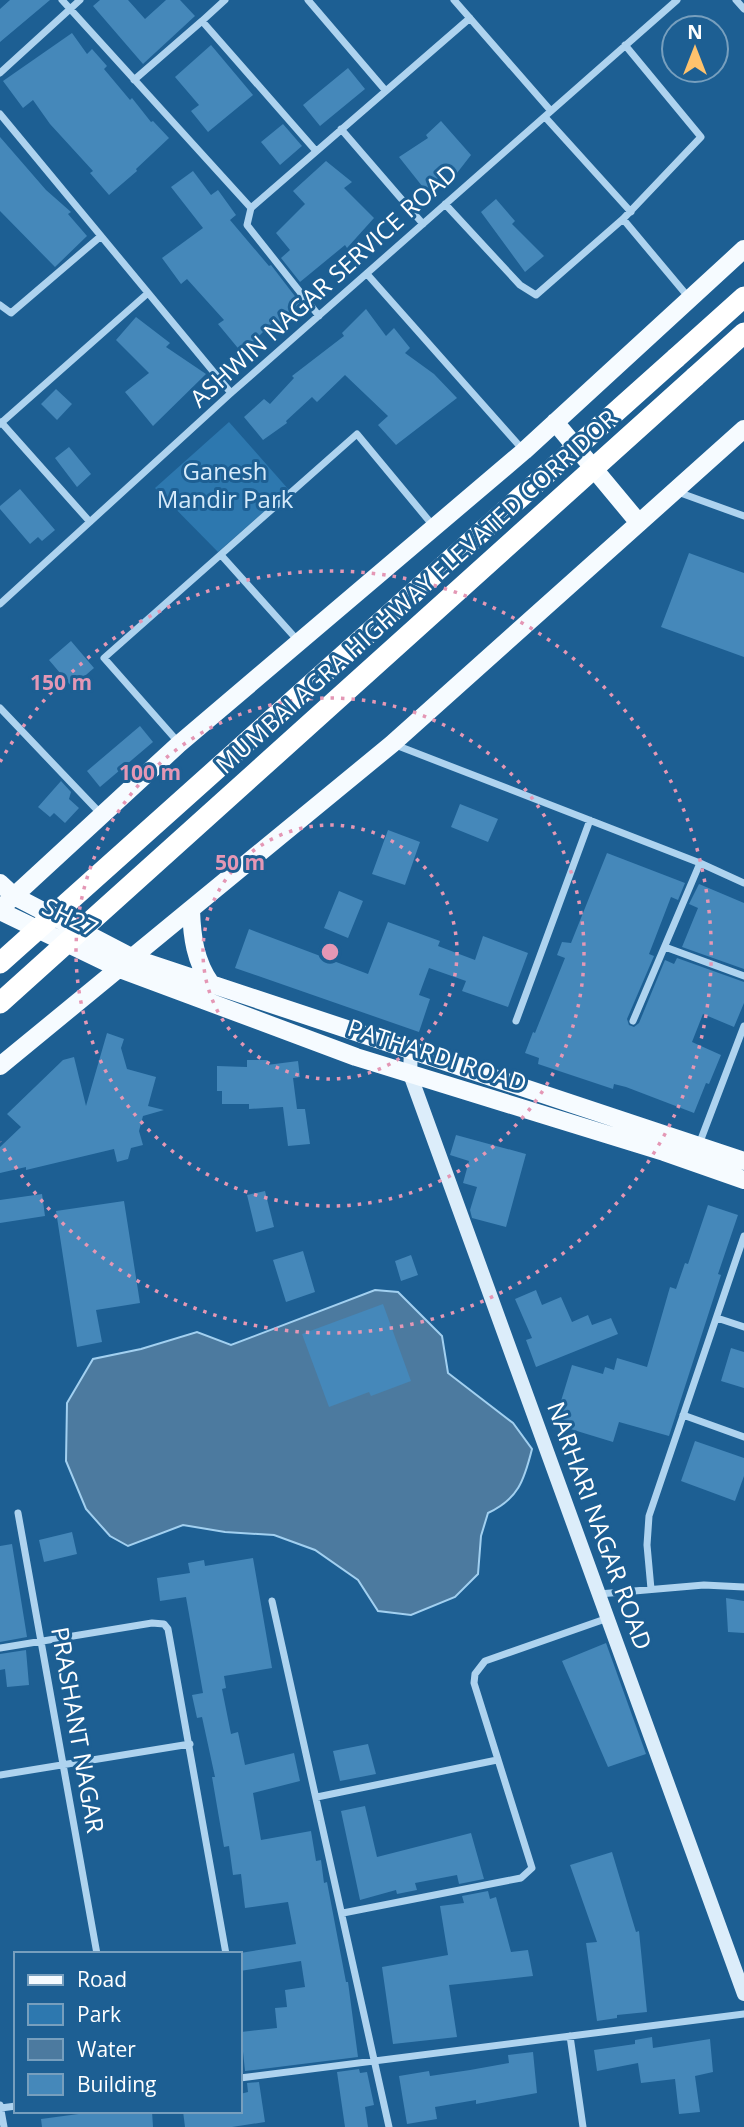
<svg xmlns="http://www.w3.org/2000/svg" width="744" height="2127" viewBox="0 0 744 2127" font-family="'Open Sans',sans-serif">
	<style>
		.green { fill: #2d78af }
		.water { fill: #4c7a9f; stroke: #a2d0f0; stroke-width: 2 }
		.building { fill: #4588ba }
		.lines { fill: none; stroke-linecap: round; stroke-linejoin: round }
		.street { stroke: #aed3ef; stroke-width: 7 }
		.secondary { stroke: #dcedfa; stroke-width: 14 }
		.primary { stroke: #f6fbff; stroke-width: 18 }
		.highway { stroke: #fff; stroke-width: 21 }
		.highway-bridge { stroke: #fff; stroke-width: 21 }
		.ring { fill: none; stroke: #e497b5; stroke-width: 3.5; stroke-dasharray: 3.5 7 }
		.labels { text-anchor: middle; stroke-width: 6; stroke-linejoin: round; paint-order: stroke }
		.street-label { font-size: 24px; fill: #fff; stroke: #1d5f93 }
		.park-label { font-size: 24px; fill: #d5eafa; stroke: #1d5f93 }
		.centre { fill: #e497b5; stroke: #1d5f93; stroke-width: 3.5 }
		.ring-label { font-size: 21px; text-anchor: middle; font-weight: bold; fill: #e497b5; stroke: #1d5f93; stroke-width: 6; stroke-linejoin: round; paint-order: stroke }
	</style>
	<rect width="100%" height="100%" fill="#1d5f93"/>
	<path class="green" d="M229,422L289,490L218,552L155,488Z"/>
	<path class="water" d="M375,1290L398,1292L442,1336L448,1373L513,1423L532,1449C524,1481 518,1499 488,1513L481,1536L478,1574L455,1597L411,1615L378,1611L358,1580L315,1550L274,1535L225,1532L183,1525L128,1546L110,1536L86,1509L66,1461L67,1403L93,1359L141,1349L197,1332L231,1345Z"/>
	<path class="building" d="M10,0H50L0,42V9Z
		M100,0H128L145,19L166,0H180L195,16L143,64L93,6Z
		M72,33L87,54L92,49L107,66L104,69L130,100L132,98L151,122L153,121L169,138L136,169L137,171L109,195L90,173L93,171L50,124L33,100L23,108L3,81Z
		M211,45L253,95L208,132L191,111L199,105L175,77Z
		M348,68L365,89L320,126L303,105Z
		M441,121L471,155L457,173L450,165L426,191L399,157L428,138L426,135Z
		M283,124L302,146L280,165L261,142Z
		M0,137L46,190L71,212L68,214L87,236L55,267L0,211Z
		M326,161L352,182L344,188L374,218L347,248L345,245L300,282L281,258L290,250L276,233L305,204L293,191Z
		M193,171L211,195L218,190L236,215L230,220L269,266L271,265L304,308L281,328L275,320L242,353L218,324L224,320L187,279L181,284L162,258L203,228L171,187Z
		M496,199L515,221L512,224L544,256L525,272L481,212Z
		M366,309L386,336L394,328L410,348L405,353L434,374L457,398L396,445L378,425L388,416L345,375L317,402L312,397L286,421L287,423L263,440L244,417L264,399L270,404L294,378L292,376L344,336L342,333Z
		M136,317L170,343L166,347L206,374L153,426L125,392L149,373L116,340Z
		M56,389L72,404L57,420L41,404Z
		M69,447L91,474L77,487L55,458Z
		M20,489L55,530L42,541L38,537L30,544L0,509V506Z
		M689,553L744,573V657L661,627Z
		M71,641L94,668L72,687L49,660Z
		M140,726L153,742L100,787L87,771Z
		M61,781L71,792L69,799L79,808L65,823L54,813L50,817L38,807Z
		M460,804L498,819L488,842L451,827Z
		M388,830L420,842L405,885L372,874Z
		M607,853L685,883L678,900L671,897L649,954L654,956L627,1019L629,1025L634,1027L639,1023L665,960L674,964L677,958L744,982V1003L734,1027L703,1014L692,1042L721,1055L709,1084L706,1083L694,1113L626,1087L614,1084L613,1089L538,1064L539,1058L525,1053L533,1032L535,1033L565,958L557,955L562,942L571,943Z
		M699,884L744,903V969L682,947L698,908L689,904Z
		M339,891L363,901L348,938L324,928Z
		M388,922L440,941L438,946L475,960L483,936L528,953L508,1007L462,991L466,981L429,968L419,995L430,999L419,1032L235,968L249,929L368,974Z
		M107,1033L124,1039L121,1048L127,1069L156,1077L148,1106L164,1110L143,1116L139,1131L143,1145L131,1148L128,1159L117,1162L114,1149L26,1170V1167L0,1173V1147L21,1127L7,1114L63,1060L74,1057L86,1106Z
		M247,1060H267V1065L298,1061L300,1077L293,1078L297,1109H305L310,1144L288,1146L283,1107L249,1109V1104H222V1091H217V1066L247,1067Z
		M456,1135L526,1154L506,1227L472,1218L470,1210L477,1187L463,1183L469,1161L450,1155Z
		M265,1191L274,1227L256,1232L247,1195Z
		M42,1194L45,1216L0,1223V1200Z
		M124,1201L140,1303L96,1310L102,1342L77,1347L56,1211Z
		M708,1205L738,1215L718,1274L721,1275L669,1436L619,1422L613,1442L554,1424L572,1365L603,1374L605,1367L614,1370L617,1358L647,1367L670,1287L676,1289L685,1263L688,1264Z
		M303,1251L315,1292L286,1302L273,1260Z
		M411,1255L418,1275L401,1281L395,1261Z
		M536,1290L542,1305L561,1297L572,1322L588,1315L592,1325L611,1318L618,1334L536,1367L526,1340L532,1338L515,1299Z
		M383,1304L411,1381L371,1396L369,1392L329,1407L302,1334Z
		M731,1348L744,1352V1388L721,1381Z
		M695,1441L744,1458V1476L735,1501L681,1481Z
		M72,1532L77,1554L44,1562L39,1540Z
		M12,1544L27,1637L0,1642V1546Z
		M253,1558L272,1668L224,1676L226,1688L222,1689L231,1734L238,1732L245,1765L294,1753L300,1781L253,1793L261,1840L311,1831L316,1861L321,1860L324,1883L327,1882L346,1982H348L358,2057L245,2071L241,2032L277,2028L275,2008L287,2007L285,1990L305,1987L301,1961L240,1971V1953L296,1944L288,1902L245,1908L241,1874L233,1875L229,1846L224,1847L212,1777H215L202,1717L197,1718L192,1695L203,1693L186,1597L160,1601L157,1578L190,1573L188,1563L204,1560L205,1566Z
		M726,1598L744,1601V1633L728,1632Z
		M606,1643L646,1754L608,1767L562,1661Z
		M26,1650L29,1685L7,1687L5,1669L0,1670V1654Z
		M368,1744L376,1774L340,1781L333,1751Z
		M365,1806L377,1857L471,1833L484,1879L459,1884L457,1875L415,1883L417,1890L397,1894L396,1890L360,1900L341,1811Z
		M612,1852L636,1932L639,1931L647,2012L617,2015V2018L597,2021L586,1943L597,1942L570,1865Z
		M488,1891L490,1899L496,1897L511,1952L528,1950L533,1976L449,1985L457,2037L393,2044L382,1967L448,1955L440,1906L464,1903L462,1896Z
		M652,2037L653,2048L710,2039L713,2072L695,2076L700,2112L679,2114L675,2079L641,2083L638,2063L597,2071L594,2050L635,2044V2040Z
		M533,2052L537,2093L476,2104V2100L435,2107L437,2119L407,2124L399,2076L429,2071L430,2076L470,2070L509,2063L508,2055Z
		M359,2069L360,2073L367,2072L374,2105L365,2107L368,2127H345L337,2072Z
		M259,2082L265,2122L232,2127H185L183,2111H240V2094L248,2092L247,2083Z
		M119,2111H152L153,2127H42L41,2119L86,2113V2114Z"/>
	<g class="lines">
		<path class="street" d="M62,0L251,208L470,18
			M225,0L202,21L316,151
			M308,0L385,90
			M454,0L551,111
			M736,0L744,9
			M0,73L80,0
			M134,80L202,21
			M0,114L231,393
			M545,117L631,212
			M341,129L423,224
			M445,204L520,285L536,295L623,219L701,137L625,45
			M251,208L247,225L319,316
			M623,219L690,299
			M367,274L524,451
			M0,305L11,313L101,236
			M1,422L90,522
			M0,424L148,293
			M675,491L744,516
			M221,555L300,643
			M0,604L231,393L677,0
			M0,708L101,814
			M179,743L104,658L357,434L435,528
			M393,744L700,863L744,883
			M665,947L744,976
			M516,1021L590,820
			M633,1021L700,863
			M698,1147L744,1026
			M717,1318L744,1327
			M683,1415L744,1437
			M18,1513L97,1954
			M651,1589L647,1545L649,1516L744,1236
			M599,1594L704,1585L744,1587
			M272,1601L389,2127
			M0,1648L152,1623L164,1624L168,1629L226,1954
			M0,1775L190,1744
			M317,1797L497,1760
			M343,1913L521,1878L532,1868L474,1683L475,1674L485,1661L608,1618
			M570,2036L583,2127
			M240,2078L744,2014
			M0,2105L4,2127
			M1,2108L16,2106"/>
		<path class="secondary" d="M411,1050L410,1074L744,1994"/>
		<path class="primary" d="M555,422L639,523
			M0,883L14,896L133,958L744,1161
			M0,909L179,744L524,451L744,249
			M191,910C192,937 195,961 211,984
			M0,911L120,969L356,1057L664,1152L744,1180
			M0,1066L392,744L744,429"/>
		<path class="highway" d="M676,358L744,297
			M695,377L744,333"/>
		<path class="highway-bridge" d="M0,963L676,358
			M0,1003L695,377"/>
	</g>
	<g class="ring">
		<circle cx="330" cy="952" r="127"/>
		<circle cx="330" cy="952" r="254"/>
		<path d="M0 762A381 381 0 1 1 0 1142"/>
	</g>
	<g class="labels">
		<g class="street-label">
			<text transform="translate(324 286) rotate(-42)" y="8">ASHWIN NAGAR SERVICE ROAD</text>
			<text transform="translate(417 592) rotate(-42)" y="8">MUMBAI AGRA HIGHWAY ELEVATED CORRIDOR</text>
			<text transform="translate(70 918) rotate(26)" y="8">SH27</text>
			<text transform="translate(437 1056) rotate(18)" y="8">PATHARDI ROAD</text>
			<text transform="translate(599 1526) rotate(70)" y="8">NARHARI NAGAR ROAD</text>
			<text transform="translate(77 1730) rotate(80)" y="8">PRASHANT NAGAR</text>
		</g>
		<g class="park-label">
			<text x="225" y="480">Ganesh<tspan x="225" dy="28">Mandir Park</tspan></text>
		</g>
	</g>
	<circle cx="330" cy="952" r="10" class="centre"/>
	<g class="ring-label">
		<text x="61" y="690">150 m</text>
		<text x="150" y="780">100 m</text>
		<text x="240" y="870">50 m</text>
	</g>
	<rect x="14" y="1952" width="228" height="161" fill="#1d5f93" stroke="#779fbe" stroke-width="2"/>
	<rect x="28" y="1975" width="35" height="10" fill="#f6fbff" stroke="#779fbe" stroke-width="2"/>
	<text x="77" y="1987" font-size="21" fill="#ffffff">Road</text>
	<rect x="28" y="2004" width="35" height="21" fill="#2d78af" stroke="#779fbe" stroke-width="2"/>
	<text x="77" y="2022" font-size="21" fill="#ffffff">Park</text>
	<rect x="28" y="2039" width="35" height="21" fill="#4c7a9f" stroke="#779fbe" stroke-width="2"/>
	<text x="77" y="2057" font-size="21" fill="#ffffff">Water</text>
	<rect x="28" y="2074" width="35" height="21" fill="#4588ba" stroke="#779fbe" stroke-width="2"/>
	<text x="77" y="2092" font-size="21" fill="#ffffff">Building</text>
	<g transform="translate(695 49)"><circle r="33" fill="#1d5f93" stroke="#779fbe" stroke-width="2"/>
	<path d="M0-5L12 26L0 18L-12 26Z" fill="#fec26d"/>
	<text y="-10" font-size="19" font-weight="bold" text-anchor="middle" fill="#ffffff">N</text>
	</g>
</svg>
